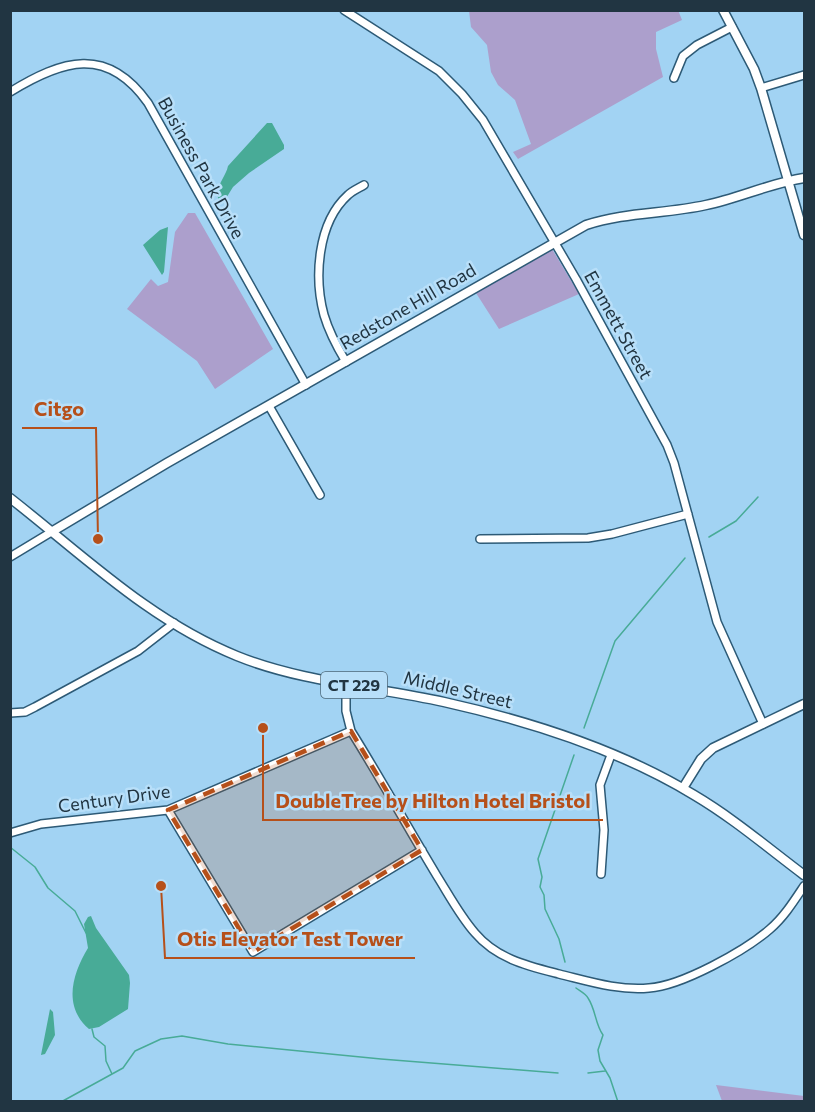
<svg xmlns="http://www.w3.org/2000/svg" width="815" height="1112" viewBox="0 0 815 1112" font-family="Commissioner,sans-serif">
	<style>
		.green { fill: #ac9fcc }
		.water { fill: #48ab97 }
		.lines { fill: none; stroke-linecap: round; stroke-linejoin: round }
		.stream { stroke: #48ab97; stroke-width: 1.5 }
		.minor-casing { stroke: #2d5a76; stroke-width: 10 }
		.major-casing { stroke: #2d5a76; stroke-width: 11 }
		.minor { stroke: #fff; stroke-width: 7 }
		.major { stroke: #fff; stroke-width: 8 }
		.marked { fill: #b6501a; fill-opacity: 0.2; stroke: #b6501a; stroke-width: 4.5; stroke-dasharray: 12 8; stroke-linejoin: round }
		.labels { text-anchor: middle; stroke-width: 5; stroke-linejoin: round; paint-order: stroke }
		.shield { fill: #b8dff9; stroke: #4e6879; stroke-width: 1.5 }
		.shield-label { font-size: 16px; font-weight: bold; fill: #213542 }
		.street-label { font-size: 18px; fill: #213542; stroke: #b8dff9 }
		.leader { fill: none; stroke: #b6501a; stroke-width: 2 }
		.callout-dot { fill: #b6501a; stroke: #b8dff9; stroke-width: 2 }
		.callout-label { font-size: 20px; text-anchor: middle; font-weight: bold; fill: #b6501a; stroke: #b8dff9; stroke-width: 5; stroke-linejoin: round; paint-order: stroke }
	</style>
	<rect width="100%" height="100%" fill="#a2d3f3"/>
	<path class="green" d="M678,10L682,20L656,32V49L663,77L518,159L513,152L531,144L515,100L498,85L491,72L487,45L471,27L469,11Z
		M188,213H195L273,349L215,389L197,361L127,309L151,279L158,286L168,282L175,232Z
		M552,249L579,294L499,329L476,293Z
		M716,1085L804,1096V1101H722Z"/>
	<path class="water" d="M267,123H272L284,145V149L249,173L233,187L225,200H219C213,189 226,177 228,166Z
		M168,227L164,272L162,275L143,245L160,230Z
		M91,916L96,928L129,975L130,983L128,1009L99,1027L89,1029C62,1006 73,973 88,948L84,924L88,917Z
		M50,1009L53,1012L55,1035L45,1054L41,1055Z"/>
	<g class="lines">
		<path class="stream" d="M709,537L736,521L758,497
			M584,728L615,641L685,558
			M10,847L35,867L48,888L75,911L86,933
			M565,962L559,939L545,909L544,895L540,887L542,877L538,859L574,755
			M576,988C580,991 586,994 588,998C596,1010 595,1024 603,1035L598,1050L600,1061L610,1078L618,1102
			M92,1029L94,1037L105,1046L106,1061L112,1074
			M588,1073L605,1071
			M61,1102L123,1068L135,1051L161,1039L182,1036L228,1044L381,1059L558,1073"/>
		<g class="minor-casing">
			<path id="minor" d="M344,10L439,71L462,94L483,120L576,279L667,445L674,463L717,622L763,724
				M674,78L683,56L697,45L732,27
				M761,88L804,75
				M10,92C62,60 107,45 148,103L306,385
				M346,362C337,347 329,332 324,315C314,278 317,223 348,195C352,191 359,188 364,185
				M269,406L320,495
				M480,539L588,538L612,534L688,514
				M10,557L53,531
				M346,683V711L351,731C381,779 408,828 437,876C449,895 460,916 475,933C497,959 528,966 559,974C588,981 619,991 649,988C681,986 745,951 770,929C784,917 794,901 804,886
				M10,713L25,712L35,707L138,651L174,623
				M168,810L253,952L422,850
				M10,833L41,824L168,810L351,731
				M601,874L604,830L600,785L611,755"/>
		</g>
		<g class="major-casing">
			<path id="major" d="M723,10L754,69L761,88L804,235
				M10,498C83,555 150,621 237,656C301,682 377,687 444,702C529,721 620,750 694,795C733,818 768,848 804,875
				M53,531L167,463L586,225C625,212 666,214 706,205C739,198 771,183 804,178
				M683,788L701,759L713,748L804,704"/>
		</g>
		<use href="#minor" class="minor"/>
		<use href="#major" class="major"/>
	</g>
	<path class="marked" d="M351,731L422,850L253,952L168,810Z"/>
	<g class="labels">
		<rect class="shield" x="321" y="672" width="66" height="26" rx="4.5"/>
		<g class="shield-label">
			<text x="354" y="691">CT 229</text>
		</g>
		<g class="street-label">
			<text transform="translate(201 168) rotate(61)" y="6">Business Park Drive</text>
			<text transform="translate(408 307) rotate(-30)" y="6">Redstone Hill Road</text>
			<text transform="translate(618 325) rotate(61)" y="6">Emmett Street</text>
			<text transform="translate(458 690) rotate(13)" y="6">Middle Street</text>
			<text transform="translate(114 799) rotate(-8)" y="6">Century Drive</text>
		</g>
	</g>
	<path class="leader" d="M98 539L96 428H22M263 728L263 820H603M161 886L165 958H415"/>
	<g class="callout-dot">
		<circle cx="98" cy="539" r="6"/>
		<circle cx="263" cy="728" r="6"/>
		<circle cx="161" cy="886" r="6"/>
	</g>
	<g class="callout-label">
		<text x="59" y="416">Citgo</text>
		<text x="433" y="808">DoubleTree by Hilton Hotel Bristol</text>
		<text x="290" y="946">Otis Elevator Test Tower</text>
	</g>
	<rect width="815" height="1112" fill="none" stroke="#213542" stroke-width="24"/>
</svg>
